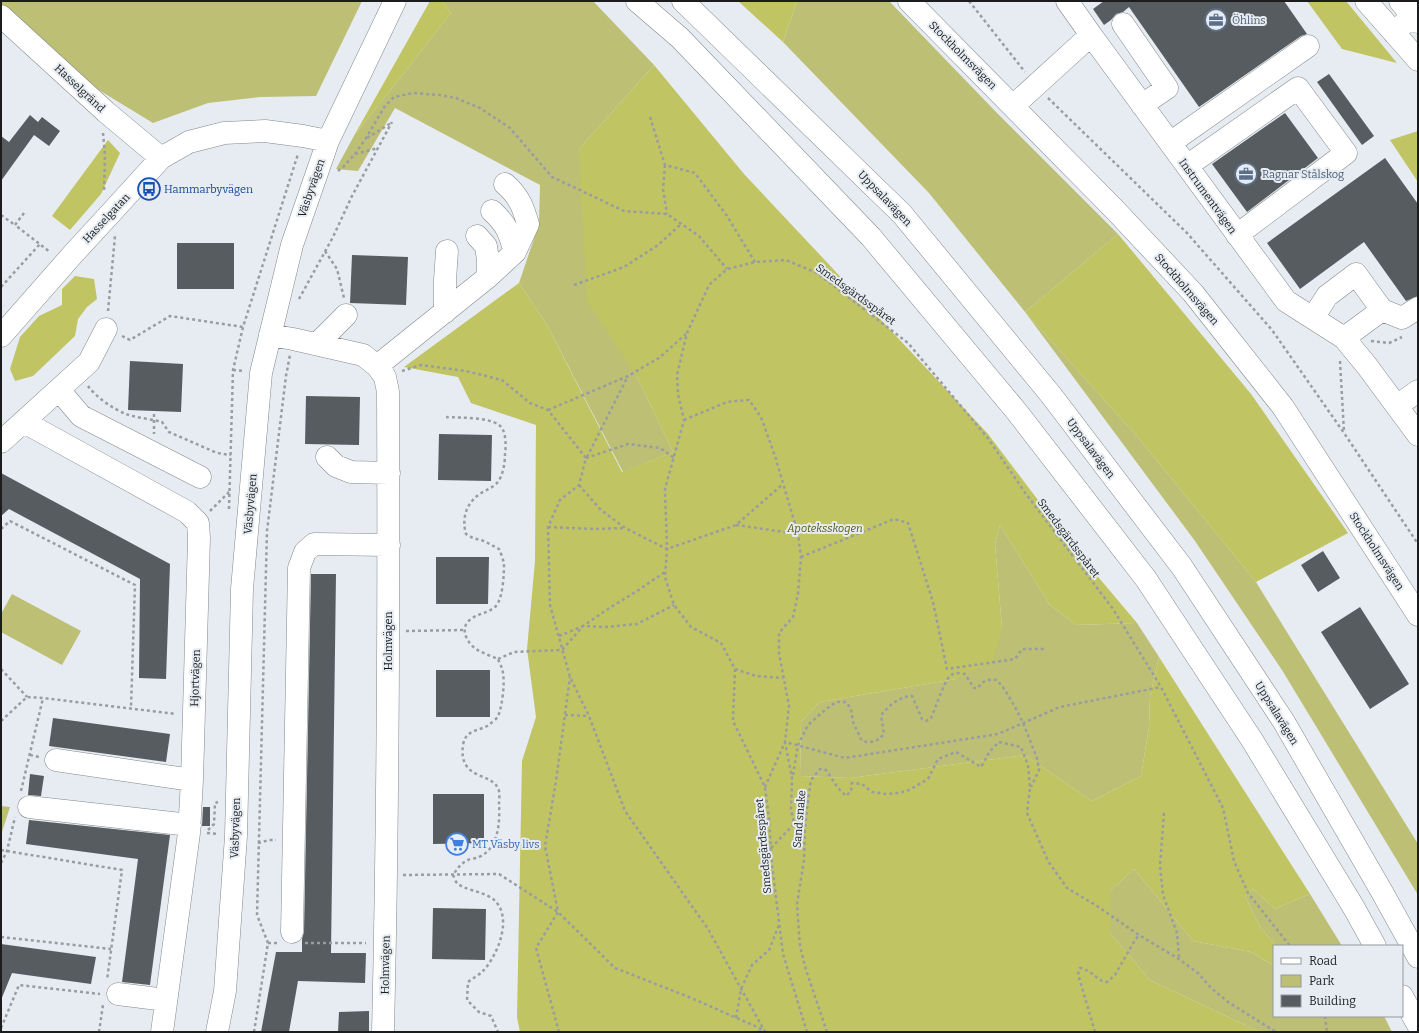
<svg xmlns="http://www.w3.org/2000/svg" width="1419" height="1033" viewBox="0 0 1419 1033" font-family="Bitter,serif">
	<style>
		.green { fill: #bcbf74 }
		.forest { fill: #c1c462 }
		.building { fill: #575c60 }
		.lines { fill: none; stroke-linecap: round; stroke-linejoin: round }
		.minor-casing { stroke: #82888c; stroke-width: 23 }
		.highway-casing { stroke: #82888c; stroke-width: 23 }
		.path { stroke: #999da1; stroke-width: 2.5; stroke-dasharray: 3 3; stroke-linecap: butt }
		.minor { stroke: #fff; stroke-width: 22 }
		.highway { stroke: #fff; stroke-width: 22 }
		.labels { text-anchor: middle; stroke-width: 4; stroke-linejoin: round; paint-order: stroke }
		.service-label { font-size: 11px; fill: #4e5e75; stroke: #e6ecf1; text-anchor: start }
		.street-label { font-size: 11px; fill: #1a1c1e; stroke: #e6ecf1 }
		.transit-label { font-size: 11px; fill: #164399; stroke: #e6ecf1; text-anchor: start }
		.park-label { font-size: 11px; font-style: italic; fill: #57590f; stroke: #e6ecf1 }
		.shop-label { font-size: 11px; fill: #366cbe; stroke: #e6ecf1; text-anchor: start }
	</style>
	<rect width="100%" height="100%" fill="#e6ecf1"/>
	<path class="green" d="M1,1H362L316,96L260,97L208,103L153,123L89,84L1,8Z
		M442,1H593L654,65L579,149L637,377L673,452L623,472L547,325L519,283L539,224L540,185L395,108L358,171L336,169L355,134L382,101L451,13Z
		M797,1H889L996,112L1118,234L1025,312L1136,435L1256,582L1418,844V895L1282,670L1195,541L1025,312L929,193L783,42Z
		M1000,525L1049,604L1076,625L1137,623L1159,657L1150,696L1149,727L1141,776L1092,801L1025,755L850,778L800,776L801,722L820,702L956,679L1002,628L995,544Z
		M12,594L81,631L62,665L1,632V614Z
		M1,806L10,807L1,835Z
		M1134,869L1193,941L1251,952L1274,966V1016H1384L1392,1032H1260L1150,980L1110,933V891Z
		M1253,889L1275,909L1310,894L1342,946H1277L1260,927L1245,896Z"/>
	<path class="forest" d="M430,1H442L451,13L382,101L355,134Z
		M738,1H797L783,42Z
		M1307,1H1346L1397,63L1342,49Z
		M654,65L744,174L988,434L1078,553L1137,623L1076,625L1049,604L1000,525L995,544L1002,628L993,661L956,679L820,702L801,722L800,776L850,778L1025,755L1092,801L1141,776L1149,727L1150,696L1159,657L1310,894L1275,909L1253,889L1245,896L1260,927L1277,946H1274V966L1251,952L1193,941L1134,869L1110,891V933L1150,980L1260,1032H520L517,1017L522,761L536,717L527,649L535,561L536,425L471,403L458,377L404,367L519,283L547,325L622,472L673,452L637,377L587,301L579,149Z
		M1418,131V182L1390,140Z
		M108,140L120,153L101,194L70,230L52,216Z
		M1118,234L1251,394L1348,533L1256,582L1136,435L1025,312Z
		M75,276L94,279L97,299L87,307L78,319L75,336L33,376L15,381L10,369L20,337L39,316L62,305V289Z"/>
	<path class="building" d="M1104,1H1284L1307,34L1301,36L1199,107L1129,7L1123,12L1116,14L1111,20L1104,25L1093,9Z
		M1329,74L1374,136L1362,145L1317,82Z
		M1285,113L1318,158L1247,212L1212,164Z
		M30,115L38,122L42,117L60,131L49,146L34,135L1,181V136L9,142Z
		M1385,158L1418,204V296L1406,301L1364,242L1300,289L1267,243Z
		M177,243H234V289H177Z
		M352,255L408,257L406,305L350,303Z
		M130,361L183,364L181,412L128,410Z
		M306,396L360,397L359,445L305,444Z
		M439,434L492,435L491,481L438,480Z
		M1,473L170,564L166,679L139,678L140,579L9,509L1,516Z
		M1323,551L1340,578L1318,592L1301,565Z
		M436,557H489L488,604H436Z
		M311,574H336L331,953H366L365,983L298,981L289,1032H261L276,952H302V939L304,932Z
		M1360,607L1409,684L1370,709L1321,632Z
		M436,670H490V717H436Z
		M53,718L170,734L166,762L49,746Z
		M30,774L44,776L41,796L28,795Z
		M433,794H484V843L433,844Z
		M203,807H210V826H202Z
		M29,820L170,835L150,985L122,982L138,859L26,844Z
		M433,908L486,909L485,960L432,959Z
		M1,944L96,957L91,984L12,973L1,1000Z
		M369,1011V1032H338L339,1012Z"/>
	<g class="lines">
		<g class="minor-casing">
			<path id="minor" d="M909,1L1116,211L1193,293L1283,407L1418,615
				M1067,1L1091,35
				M1366,1L1418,60
				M1400,1L1418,22
				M1,16L106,112L161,158
				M1123,24L1167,88L1142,105
				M1394,33L1418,10
				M1013,106L1091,35L1286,301L1344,338L1367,366L1418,435
				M1170,143L1308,46
				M1187,166L1298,88L1346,153L1237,235
				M492,211C507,225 509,232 515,252
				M477,236L486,246L488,260V277
				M1382,310L1402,318L1418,308
				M445,312V280L447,251
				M1313,318L1327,296L1356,274L1382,310L1344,338
				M270,335L293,339L363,355L377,366L385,377L388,392C389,605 388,819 383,1032
				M1,336L74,253L109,215L161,158L189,142L224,133L265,131L303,136L328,141
				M317,344L346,315
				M377,366L488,277L515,252L528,224C523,207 519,196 505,184
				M59,390L81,416L200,477
				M1397,406L1418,391
				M24,422L187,512L198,523L199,538L192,780L189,833L162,1032
				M1,442L89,362L106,329
				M327,457L336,466L351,472L389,473
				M56,760L192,780
				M29,807L190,825
				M292,932L299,568L305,552L314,544L389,545
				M118,994L166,1000
				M217,1032L225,991L236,836L242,589L261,373L292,245L328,141L395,1"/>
		</g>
		<g class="highway-casing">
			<path id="highway" d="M637,1L680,38L871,237L1017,412L1146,579L1252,740L1354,908L1375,946
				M683,1L902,214L1051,395L1182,567L1284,722L1382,892L1418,957
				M1402,996L1418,1025"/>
		</g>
		<path class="path" d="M969,1L1025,72
			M1048,98L1187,233L1272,330L1344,433L1418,544
			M650,117L665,165L695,173L727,216L755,262
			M103,133L105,155L104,192
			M367,138L391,123
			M355,154L378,148
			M665,165L663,189L667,214
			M338,171L343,167L355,154L366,138L385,106L394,97L413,93L440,95L456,98L480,108L510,128L552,177L624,211L667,214L699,236L727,269
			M24,213L15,225L50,252
			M1,215L15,225
			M325,251L337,269L344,298
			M574,285L624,267L658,245L681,224
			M1,287L40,244
			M299,299L333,237L352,196L392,122
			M108,311L115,236
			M122,336L130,340L170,316L243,327
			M1371,341L1389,343L1402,337
			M1340,361L1344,432
			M233,370L244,371
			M402,371L421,365L466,371L502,380L530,403L548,410L586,458L579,485L560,500L548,527L550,605L570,677L589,716L625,811L708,929L764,1030L767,1032
			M88,386C96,397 113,409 126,414C137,418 151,419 162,422L169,432L217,453L231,455
			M548,410L628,376L659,358L686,334
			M154,414V434
			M446,417C459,418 498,416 503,430C506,437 506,446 505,454C505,463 503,476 497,483C491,489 483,491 477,496C465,506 462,520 466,534L473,538L484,541L499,549C501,553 503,559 504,564C504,574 503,598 496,606C489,613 479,613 471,619C459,627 466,642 476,649C482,653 491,656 498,659C500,664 503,669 503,674C505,683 502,708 498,716C497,719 492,722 490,724C480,732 466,728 463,745C458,782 494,771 499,791C500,795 499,800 499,803C500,822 499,848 479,857C476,859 471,858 468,860C461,863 457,869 453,875
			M684,420L727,402L749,400L761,417L775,456L798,534L801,557L798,594L793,617L779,633V653L789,706L785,742L765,787
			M587,457L628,376
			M586,458L628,444L660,448L674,458
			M579,485L600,509L625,528L667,549L736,525L783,484
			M229,509L233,370L243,327L298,154
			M210,511L229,492
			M736,525L798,534
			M548,527L595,529L624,528
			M1,529L10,521L135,585L131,707
			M801,557L894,519L908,523L933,602L947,669L1015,659L1022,649H1045
			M406,631L464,630
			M559,636L583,626L605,627L637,624L674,605
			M498,659L514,652L562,650L583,626L611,607L634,593L665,572
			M1,669L27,697
			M735,669L756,676L783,678
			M565,715L589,716
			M1,721L27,697L43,698L176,714
			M30,755L39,757
			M793,775L798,745L808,725L824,711L836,702H846L851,709L853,722L862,741C872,743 877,742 884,734L881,715C890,705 898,697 912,696L922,719L926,721L931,718C935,709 944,682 950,676C954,672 960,673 965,674L974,688H978C983,680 988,679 997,680L1005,690L1015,707L1023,723L1037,758L1039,770L1031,787
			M21,791L43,698
			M1164,813L1160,866L1163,895L1177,933L1179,958
			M208,830L214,824L215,803L218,802
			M207,833L218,834
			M258,843L269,840H276
			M771,848L794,824L791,809L792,778L785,742L845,758L998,734L1060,707L1161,687
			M1,850L122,870L107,980
			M1,863L7,851L15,817
			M403,875L499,874L558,912L615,968L689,997L764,1030
			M453,875C454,877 455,881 457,883C464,890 482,891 493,899C514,916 498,955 483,971C479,975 473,978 468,982L467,1000L479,1012L491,1016L498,1032
			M1,937L111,949
			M268,943H278
			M305,943H366
			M1325,1016L1327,1032
			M736,1018L741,989L752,965L769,950L779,925
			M1,1028L19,985L100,994
			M99,1032L103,1005
			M254,1032L268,943L257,915L267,531L286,376L290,355
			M559,1032L536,948L558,912L545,846L556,781L570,677
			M758,1032L764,1030
			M807,1032L783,954L772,865L769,819L765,787L733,721L735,669L721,643L691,627L674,605L665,577L667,549L665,489L684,420L678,394L677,375L687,333L709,285L727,269L755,262L786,260L817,273L908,343L987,437L1026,494L1113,609L1161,687L1223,808L1234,861L1248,893L1290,946
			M827,1032L806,970L800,946L797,904L804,860L805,827L808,800L811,780L820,769L826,770L838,788L846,796L851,791L852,783L862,784L872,792L885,794L899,793L909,790L928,779L938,759L956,752L981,767L990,751L999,742L1021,747L1028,765L1030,788L1027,813L1048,861L1067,888L1097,906L1139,935L1179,959L1199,974L1211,988L1228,1002L1276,1032
			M1095,1032L1078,974L1080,968C1094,971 1096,981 1107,982L1115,975L1135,940L1139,935"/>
		<use href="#minor" class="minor"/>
		<use href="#highway" class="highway"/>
	</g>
	<defs>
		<g id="office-ring" transform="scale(1.15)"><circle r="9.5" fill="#e6ecf1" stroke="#5c6f8a" stroke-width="1.5"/><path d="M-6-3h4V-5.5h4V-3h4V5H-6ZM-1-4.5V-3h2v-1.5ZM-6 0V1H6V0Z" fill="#5c6f8a"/></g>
		<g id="bus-ring" transform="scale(1.15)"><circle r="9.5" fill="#e6ecf1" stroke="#1a4fb4" stroke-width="1.5"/><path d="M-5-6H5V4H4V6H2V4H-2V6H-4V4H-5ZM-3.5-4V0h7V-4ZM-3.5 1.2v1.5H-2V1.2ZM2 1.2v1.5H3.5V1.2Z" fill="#1a4fb4"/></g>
		<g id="supermarket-ring" transform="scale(1.15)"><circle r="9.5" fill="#e6ecf1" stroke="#3f7fe0" stroke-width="1.5"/><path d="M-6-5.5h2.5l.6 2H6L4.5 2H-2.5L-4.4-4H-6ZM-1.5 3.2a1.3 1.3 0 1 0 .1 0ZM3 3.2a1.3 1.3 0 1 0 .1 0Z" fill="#3f7fe0"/></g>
	</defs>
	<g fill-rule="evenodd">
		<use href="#office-ring" x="1216" y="20"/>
		<use href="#office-ring" x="1246" y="174"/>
		<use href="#bus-ring" x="149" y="189"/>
		<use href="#supermarket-ring" x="457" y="844"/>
	</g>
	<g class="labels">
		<g class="service-label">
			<text x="1232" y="24">Öhlins</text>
			<text x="1262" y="178">Ragnar Stålskog</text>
		</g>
		<g class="street-label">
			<text transform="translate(963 55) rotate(45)" y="4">Stockholmsvägen</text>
			<text transform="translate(80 88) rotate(43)" y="4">Hasselgränd</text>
			<text transform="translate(311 188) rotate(-71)" y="4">Väsbyvägen</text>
			<text transform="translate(1208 196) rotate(54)" y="4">Instrumentvägen</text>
			<text transform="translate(885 198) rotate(46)" y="4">Uppsalavägen</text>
			<text transform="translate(106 218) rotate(-47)" y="4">Hasselgatan</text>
			<text transform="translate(1187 289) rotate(49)" y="4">Stockholmsvägen</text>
			<text transform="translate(856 294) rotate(36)" y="4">Smedsgärdsspåret</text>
			<text transform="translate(1091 448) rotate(53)" y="4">Uppsalavägen</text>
			<text transform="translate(250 504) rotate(-85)" y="4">Väsbyvägen</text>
			<text transform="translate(1069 538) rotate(53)" y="4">Smedsgärdsspåret</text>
			<text transform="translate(1377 551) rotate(57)" y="4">Stockholmsvägen</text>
			<text transform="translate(388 641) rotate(-90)" y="4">Holmvägen</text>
			<text transform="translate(195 678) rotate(-88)" y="4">Hjortvägen</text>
			<text transform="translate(1277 713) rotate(58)" y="4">Uppsalavägen</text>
			<text transform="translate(799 819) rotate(-85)" y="4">Sand snake</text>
			<text transform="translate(235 828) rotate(-88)" y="4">Väsbyvägen</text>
			<text transform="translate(763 846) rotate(-95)" y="4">Smedsgärdsspåret</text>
			<text transform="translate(385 965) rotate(-89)" y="4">Holmvägen</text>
		</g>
		<g class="transit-label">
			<text x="164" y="193">Hammarbyvägen</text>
		</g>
		<g class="park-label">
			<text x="825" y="532">Apoteksskogen</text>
		</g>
		<g class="shop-label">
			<text x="472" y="848">MT Väsby livs</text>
		</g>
	</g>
	<rect width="1419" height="1033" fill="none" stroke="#1a1c1e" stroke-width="4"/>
	<rect x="1273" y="945" width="130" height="72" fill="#e6ecf1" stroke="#94999d"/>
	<rect x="1281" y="958" width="20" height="6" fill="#ffffff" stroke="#94999d"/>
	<text x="1309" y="965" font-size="12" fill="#1a1c1e">Road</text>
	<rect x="1281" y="975" width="20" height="12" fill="#bcbf74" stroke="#94999d"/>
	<text x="1309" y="985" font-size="12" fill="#1a1c1e">Park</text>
	<rect x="1281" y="995" width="20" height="12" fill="#575c60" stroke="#94999d"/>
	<text x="1309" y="1005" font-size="12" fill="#1a1c1e">Building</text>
</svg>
